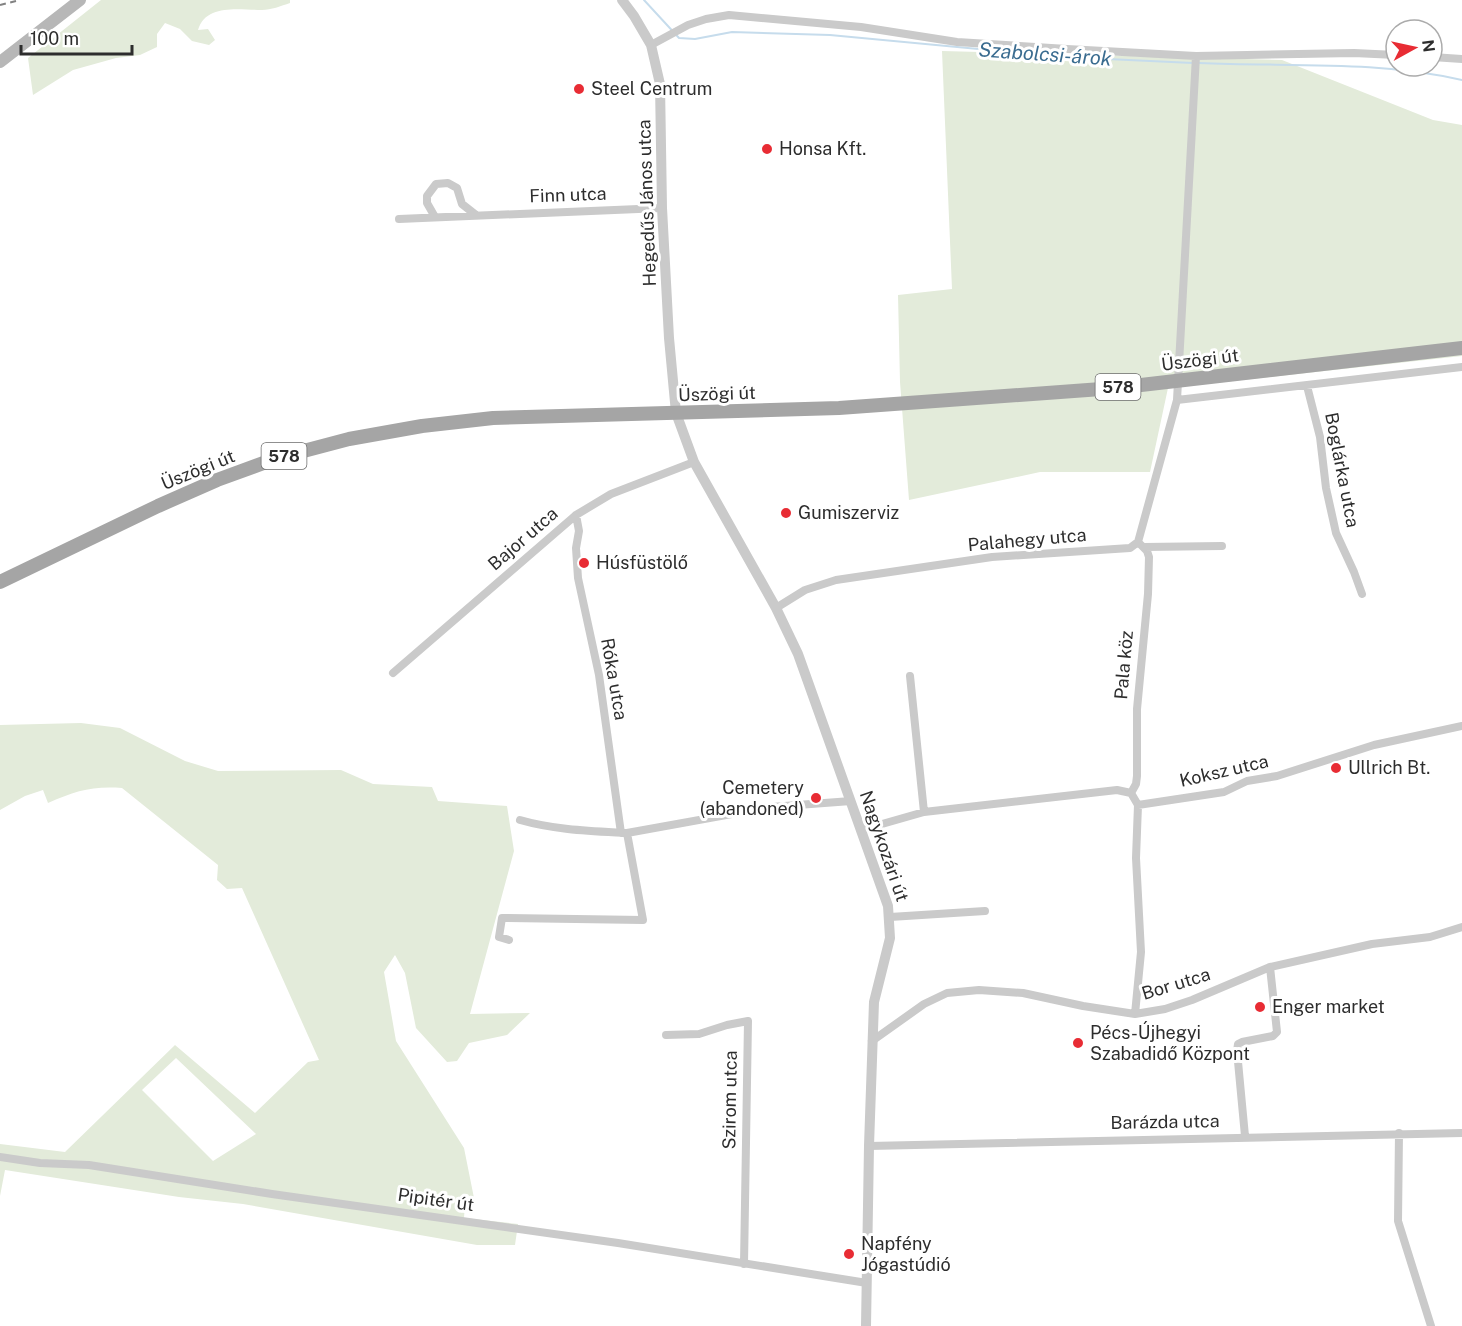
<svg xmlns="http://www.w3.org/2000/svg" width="1462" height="1326" viewBox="0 0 1462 1326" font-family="'Public Sans',sans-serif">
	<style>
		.green { fill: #e3ebda; fill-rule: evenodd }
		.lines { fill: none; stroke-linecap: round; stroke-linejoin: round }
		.stream { stroke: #c6dcec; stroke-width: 2 }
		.minor { stroke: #cacaca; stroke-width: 8 }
		.tertiary { stroke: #cacaca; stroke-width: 10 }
		.secondary { stroke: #b7b7b7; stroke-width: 12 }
		.primary { stroke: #a5a5a5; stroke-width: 14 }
		.rail { stroke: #828282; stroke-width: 2; stroke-dasharray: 6 4.5; stroke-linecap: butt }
		.poi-dot { fill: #e82c34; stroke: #fff; stroke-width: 2 }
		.labels { text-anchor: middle; stroke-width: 6; stroke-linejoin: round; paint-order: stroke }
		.shield { fill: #fff; stroke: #6c6c6c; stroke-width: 1.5 }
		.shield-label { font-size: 16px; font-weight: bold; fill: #2d2d2d }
		.poi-label { font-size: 18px; fill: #2d2d2d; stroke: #fff; text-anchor: start }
		.street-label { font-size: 18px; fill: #2d2d2d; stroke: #fff }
		.water-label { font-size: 20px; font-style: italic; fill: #3a6c90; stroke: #fff }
	</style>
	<rect width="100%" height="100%" fill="#fff"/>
	<path class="green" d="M101,0H290V3C281,6 271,10 262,10C240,10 206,3 198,30L208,29L215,40L209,45L192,41L180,29L165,23L157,34V47L140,55L116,58L73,70L33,95L28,58Z
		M942,51L1282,60L1433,120L1462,125V356L1168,388L1150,472H1040L909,500L900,382L898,295L952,289Z
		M81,723L120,728L185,761L218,771L341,770L373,784L432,787L438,801L507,806L514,851L470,1014L530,1013L507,1035L469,1043L457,1061L447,1062L416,1028L405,973L395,955L384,972L396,1041L464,1148L475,1203H465L464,1218L518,1224L515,1245H477L243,1204L179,1197L5,1170L0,1196V1144L65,1152L175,1045L255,1113L308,1062L319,1060L242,888L227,889L217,880L218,865L122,788C91,786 76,791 48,803L43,790L25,796L0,810V725ZM176,1058L256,1134L213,1161L142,1090Z"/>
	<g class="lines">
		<path class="stream" d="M644,0L679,38L695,39L732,32L830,35L1064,57L1193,63
			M1199,63C1287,67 1376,60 1462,80"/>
		<path class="minor" d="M651,45L688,25L706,19L729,15L861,27L957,42L1067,49L1196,56L1354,53L1396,55
			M1432,57L1462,59
			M435,217L427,203V196L436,184L448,183L457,188L462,204L476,215
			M399,219L662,208
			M1307,386L1320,437L1326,488L1336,533L1354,572L1362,594
			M1177,400L1462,367
			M576,515L579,531L576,548L578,578L599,675L621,833
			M1144,547L1222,546
			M776,608L805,590L836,580L992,557L1130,548L1138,542L1177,400L1196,56
			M393,673L576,515L611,494L694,462
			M910,676L924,812
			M1131,793L1136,784L1137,776V709L1148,594L1149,557L1147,551L1138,542
			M861,830L924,812L1117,790L1131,793L1138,805L1224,792L1247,781L1277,776L1374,745L1462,726
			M627,833L771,807L851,801
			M890,917L985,911
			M509,940L499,937L502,918L643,920L627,833C591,831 555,830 520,820
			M1135,1014L1141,952L1136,858L1138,805
			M666,1035L699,1034L727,1025L748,1021L744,1264
			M872,1041L924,1004L947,993L979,990L1023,993L1083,1006L1135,1014L1165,1009L1192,1000L1270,967L1372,944L1430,937L1462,927
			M1399,1133L1398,1221L1431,1326
			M1245,1136L1237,1051L1238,1044L1242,1042L1273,1036L1277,1032L1270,967
			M869,1146L1462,1133
			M0,1157L40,1163L89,1165L272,1194L618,1243L867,1283"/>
		<path class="tertiary" d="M622,0L634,16L651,45L660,84L662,208L669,338L676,413L694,462L776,608L798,654L888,906L890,938L874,1002L869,1146L866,1326"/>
		<path class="secondary" d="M0,62L80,0"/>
		<path class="primary" d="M0,582L158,506L217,480L277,458L349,439L422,426L493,418L839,408L1115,388L1462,348"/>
		<path class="rail" d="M0,5L20,0"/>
	</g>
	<g class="poi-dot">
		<circle cx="579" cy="89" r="6"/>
		<circle cx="767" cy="149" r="6"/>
		<circle cx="786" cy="513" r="6"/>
		<circle cx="584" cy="563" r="6"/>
		<circle cx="1336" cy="768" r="6"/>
		<circle cx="816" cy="798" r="6"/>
		<circle cx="1260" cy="1007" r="6"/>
		<circle cx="1078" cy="1043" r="6"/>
		<circle cx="849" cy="1254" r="6"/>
	</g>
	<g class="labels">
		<g class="shield">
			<rect x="1095.5" y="374" width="45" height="26" rx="4.5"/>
			<rect x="261.5" y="443" width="45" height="26" rx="4.5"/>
		</g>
		<g class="shield-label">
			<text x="1118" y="393">578</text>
			<text x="284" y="462">578</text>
		</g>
		<g class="poi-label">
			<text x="591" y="95">Steel Centrum</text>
			<text x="779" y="155">Honsa Kft.</text>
			<text x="798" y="519">Gumiszerviz</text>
			<text x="596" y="569">Húsfüstölő</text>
			<text x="1348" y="774">Ullrich Bt.</text>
			<text x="804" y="794" text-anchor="end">Cemetery<tspan x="804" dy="21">(abandoned)</tspan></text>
			<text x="1272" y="1013">Enger market</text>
			<text x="1090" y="1039">Pécs-Újhegyi<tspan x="1090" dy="21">Szabadidő Központ</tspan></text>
			<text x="861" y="1250">Napfény<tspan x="861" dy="21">Jógastúdió</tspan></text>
		</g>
		<g class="street-label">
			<text transform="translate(568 195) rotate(-2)" y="6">Finn utca</text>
			<text transform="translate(647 203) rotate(-92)" y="6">Hegedűs János utca</text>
			<text transform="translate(1200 360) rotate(-7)" y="6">Üszögi út</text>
			<text transform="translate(717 394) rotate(-2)" y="6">Üszögi út</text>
			<text transform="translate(198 470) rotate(-22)" y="6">Üszögi út</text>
			<text transform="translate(1342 470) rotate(79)" y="6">Boglárka utca</text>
			<text transform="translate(523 539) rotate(-41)" y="6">Bajor utca</text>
			<text transform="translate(1027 540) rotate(-5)" y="6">Palahegy utca</text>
			<text transform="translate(1124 665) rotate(-85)" y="6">Pala köz</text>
			<text transform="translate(614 679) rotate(80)" y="6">Róka utca</text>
			<text transform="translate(1224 771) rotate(-13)" y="6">Koksz utca</text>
			<text transform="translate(884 846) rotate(71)" y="6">Nagykozári út</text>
			<text transform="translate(1176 984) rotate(-17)" y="6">Bor utca</text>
			<text transform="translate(730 1100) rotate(-89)" y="6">Szirom utca</text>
			<text transform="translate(1165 1122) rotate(-1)" y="6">Barázda utca</text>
			<text transform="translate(436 1200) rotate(8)" y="6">Pipitér út</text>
		</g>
		<g class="water-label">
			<text transform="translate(1045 54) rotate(4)" y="7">Szabolcsi-árok</text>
		</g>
	</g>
	<g transform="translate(1414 48) rotate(82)"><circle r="28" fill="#ffffff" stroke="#ababab" stroke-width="1.5"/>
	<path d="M0-4.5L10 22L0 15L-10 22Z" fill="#e82c34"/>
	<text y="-9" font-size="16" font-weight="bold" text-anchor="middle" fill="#2d2d2d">N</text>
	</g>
	<path d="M21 45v9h111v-9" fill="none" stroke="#2d2d2d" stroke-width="3"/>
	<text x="30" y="45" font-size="18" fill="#2d2d2d" stroke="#ffffff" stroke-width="4.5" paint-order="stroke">100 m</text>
</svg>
